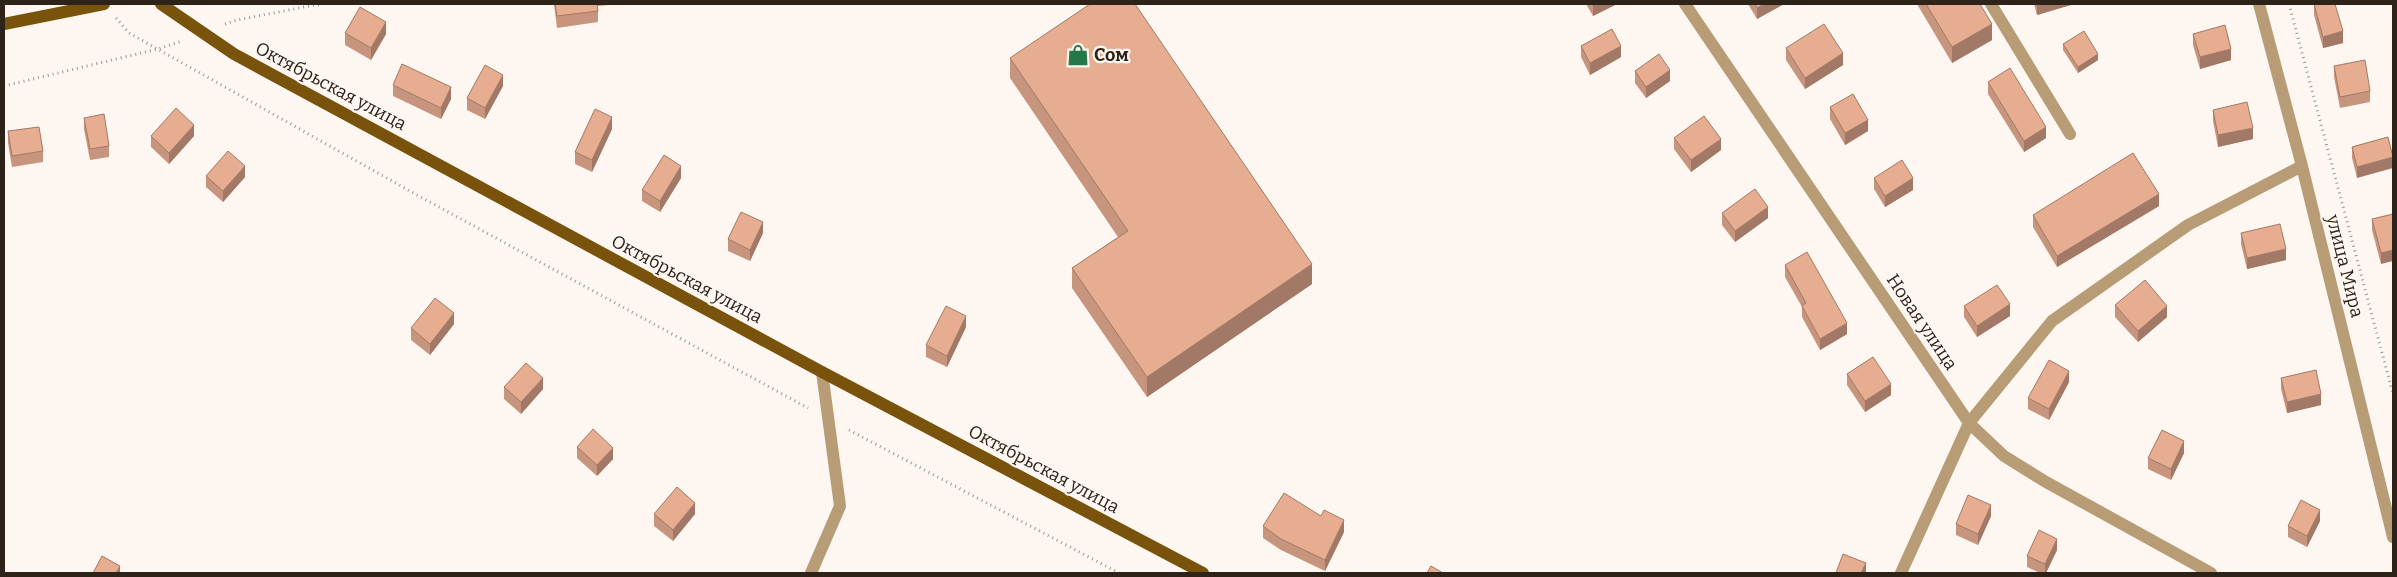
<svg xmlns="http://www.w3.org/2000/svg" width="2397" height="577" viewBox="0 0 2397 577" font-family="Bitter,serif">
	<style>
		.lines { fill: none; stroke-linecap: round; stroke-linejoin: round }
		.path { stroke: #9f968f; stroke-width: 3; stroke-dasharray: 1 4; stroke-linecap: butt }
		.minor { stroke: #b89c75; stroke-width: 12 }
		.major { stroke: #79520b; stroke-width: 12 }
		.wall { fill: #c7957d }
		.shaded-wall { fill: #a27966 }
		.building { fill: #e7ad91; stroke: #a27966 }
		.labels { text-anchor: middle; stroke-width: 4.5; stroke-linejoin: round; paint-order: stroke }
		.poi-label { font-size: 18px; font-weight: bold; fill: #2e2319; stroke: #fdf6f1; text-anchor: start }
		.street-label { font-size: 18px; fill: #2e2319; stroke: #fdf6f1 }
	</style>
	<rect width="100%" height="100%" fill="#fdf6f1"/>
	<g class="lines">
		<path class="path" d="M2289,4L2393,394
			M116,18L129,33L417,195L808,408
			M225,24L237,20L320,4
			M4,86L158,49L182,41
			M849,430L1119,573"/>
		<path class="minor" d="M1685,4L1969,423L2004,456L2046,482L2211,573
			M1991,4L2070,134
			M2259,4L2302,166L2393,537
			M811,573L840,506L822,372
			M1901,573L1969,423L2052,321L2188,225L2302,166"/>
		<path class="major" d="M161,4L234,54L822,372L1203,573
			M4,24L104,4"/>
	</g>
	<path class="wall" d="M554,4H620L598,6V22L557,28Z
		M1586,4H1617L1593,16Z
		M1748,4H1784L1757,19Z
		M1917,4H1980L1992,40L1952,63Z
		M2034,4H2074L2037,15Z
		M2314,4L2343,43L2323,48L2314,15Z
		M345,33L386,34L371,60L345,45Z
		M2193,34L2231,60L2200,69L2193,45Z
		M2063,44L2098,60L2078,73L2063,50Z
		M1581,46L1621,57L1590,75L1581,57Z
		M1786,48L1843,65L1805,89L1786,60Z
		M1010,58L1312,284L1147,397L1072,288V268L1118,237L1010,78Z
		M2334,66L2370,91V102L2340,108L2334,77Z
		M1635,71L1670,81L1646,98L1635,83Z
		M1988,82L2046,138L2024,152L1988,94Z
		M393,85L451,99L441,119L393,96Z
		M503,86L485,119L467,110V98Z
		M1830,107L1868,131L1845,145L1830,119Z
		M2213,110L2253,139L2218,147L2213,121Z
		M84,118L109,146V157L90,160L84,129Z
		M612,129L592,172L575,164V152Z
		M8,131L43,151V162L12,167L8,143Z
		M151,136H194L169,164L151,147Z
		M2388,137L2357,178L2352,158V147Z
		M1674,138L1721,150L1691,172L1674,149Z
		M206,176L245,177L223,202L206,187Z
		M681,178L660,212L642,201V190Z
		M1874,178L1913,190L1885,207L1874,189Z
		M2159,206L2057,267L2033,227V215Z
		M1722,213L1768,218L1735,242L1722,225Z
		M2393,214L2381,264L2372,230V219Z
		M763,233L750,261L728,251V239Z
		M2241,233L2286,260L2247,269L2241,244Z
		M1785,265L1847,334L1820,350L1802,317V307L1785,277Z
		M2115,305L2167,317L2138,342L2115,317Z
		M1964,306L2010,316L1977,337L1964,317Z
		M454,324L430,355L411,340V328Z
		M966,327L947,367L926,357V345Z
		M1847,374L1891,395L1865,412L1847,385Z
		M2281,378L2321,405L2287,413L2281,389Z
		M2069,382L2049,420L2028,409V398Z
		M504,387L543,389L521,414L504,399Z
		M577,447L613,459L597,476L577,458Z
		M2184,453L2171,480L2148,469V458Z
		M654,514H695L673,541L654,526Z
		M1991,516L1978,545L1956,535V524Z
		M2320,521L2307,547L2288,537V526Z
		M1263,526L1344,532L1325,571L1281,550L1263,538Z
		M2057,550L2046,573H2040L2027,567V556Z"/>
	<path class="shaded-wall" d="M1595,4H1617L1593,16V5Z
		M1764,4H1784L1757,19V8Z
		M2037,4H2074L2037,15Z
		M386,22V34L371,60V48Z
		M1992,24V40L1952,63V47Z
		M2343,31V43L2323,48V37Z
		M1621,46V57L1590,75V63Z
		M2231,49V60L2200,69V57Z
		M1843,53V65L1805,89V78Z
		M2098,54V60L2078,73V67Z
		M1670,70V81L1646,98V87Z
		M503,75V86L485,119V108Z
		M451,87V99L441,119V108Z
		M612,117V129L592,172V160Z
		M1868,120V131L1845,145V133Z
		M194,125V136L169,164V153Z
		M2046,127V138L2024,152V141Z
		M2253,128V139L2218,147V135Z
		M1721,139V150L1691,172V160Z
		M2393,157V168L2357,178V167Z
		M245,166V177L223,202V191Z
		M681,166V178L660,212V201Z
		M1913,178V190L1885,207V196Z
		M2159,194V206L2057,267V256Z
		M1768,207V218L1735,242V231Z
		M763,222V233L750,261V250Z
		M2286,249V260L2247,269V258Z
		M2393,250V261L2381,264V253Z
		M1312,264V284L1147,397V377Z
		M2010,304V316L1977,337V326Z
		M2167,306V317L2138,342V331Z
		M454,313V324L430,355V344Z
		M966,316V327L947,367V356Z
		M1847,323V334L1820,350V339Z
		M2069,371V382L2049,420V409Z
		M543,378V389L521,414V402Z
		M1891,384V395L1865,412V401Z
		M2321,394V405L2287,413V402Z
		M2184,441V453L2171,480V469Z
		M613,448V459L597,476V465Z
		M695,503V514L673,541V530Z
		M1991,505V516L1978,545V534Z
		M2320,510V521L2307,547V536Z
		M1344,520V532L1325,571V560Z
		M2057,539V550L2046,573H2045V564Z
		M1866,563V573H1861Z
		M120,566V573H116Z"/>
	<path class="building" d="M555,4H597L598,11L557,16Z
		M1090,4H1135L1312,264L1147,377L1072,268L1128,231L1010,58Z
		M1755,4H1764L1757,8Z
		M1926,4H1980L1992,24L1952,47Z
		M2314,4H2335L2343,31L2323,37Z
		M360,7L386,22L371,48L345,33Z
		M1824,24L1843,53L1805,78L1786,48Z
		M2225,25L2231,49L2200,57L2193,34Z
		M1612,29L1621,46L1590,63L1581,46Z
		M2084,31L2098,54L2078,67L2063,44Z
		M1659,54L1670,70L1646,87L1635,71Z
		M2365,60L2370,91L2340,97L2334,66Z
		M402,64L451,87L441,108L393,85Z
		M485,65L503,75L485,108L467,98Z
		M2010,68L2046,127L2024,141L1988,82Z
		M1853,94L1868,120L1845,133L1830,107Z
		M2247,102L2253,128L2218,135L2213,110Z
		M176,108L194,125L169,153L151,136Z
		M595,109L612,117L592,160L575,152Z
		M104,114L109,146L90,149L84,118Z
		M1704,116L1721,139L1691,160L1674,138Z
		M39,127L43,151L12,156L8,131Z
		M2388,137L2393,157L2357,167L2352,147Z
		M228,151L245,166L223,191L206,176Z
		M2133,153L2159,194L2057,256L2033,215Z
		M664,155L681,166L660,201L642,190Z
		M1902,160L1913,178L1885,196L1874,178Z
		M1755,189L1768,207L1735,231L1722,213Z
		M741,212L763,222L750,250L728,239Z
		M2393,214V250L2381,253L2372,219Z
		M2280,224L2286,249L2247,258L2241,233Z
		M1807,252L1847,323L1820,339L1802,306L1806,303L1785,265Z
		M2145,280L2167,306L2138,331L2115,305Z
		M1997,285L2010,304L1977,326L1964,306Z
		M435,298L454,313L430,344L411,328Z
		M946,306L966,316L947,356L926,345Z
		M1873,357L1891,384L1865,401L1847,374Z
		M2049,360L2069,371L2049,409L2028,398Z
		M526,363L543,378L521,402L504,387Z
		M2316,370L2321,394L2287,402L2281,378Z
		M593,429L613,448L597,465L577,447Z
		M2162,430L2184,441L2171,469L2148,458Z
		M677,487L695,503L673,530L654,514Z
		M1284,493L1321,516L1324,510L1344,520L1325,560L1281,539L1263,526Z
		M1968,495L1991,505L1978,534L1956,524Z
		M2301,500L2320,510L2307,536L2288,526Z
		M2039,530L2057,539L2045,564L2027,556Z
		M1843,554L1866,563L1861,573H1836Z
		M102,556L120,566L116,573H93Z
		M1431,566L1443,573H1427Z"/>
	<defs>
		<g id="shop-bare" transform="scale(1.725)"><path d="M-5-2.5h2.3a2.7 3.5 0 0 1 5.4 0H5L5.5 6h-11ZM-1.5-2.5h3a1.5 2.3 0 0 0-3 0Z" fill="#23784a" stroke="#fdf6f1" stroke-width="2.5" paint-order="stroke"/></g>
	</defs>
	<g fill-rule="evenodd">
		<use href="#shop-bare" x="1078" y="55"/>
	</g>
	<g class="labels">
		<g class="poi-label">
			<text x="1094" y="61">Сом</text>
		</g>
		<g class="street-label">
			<text transform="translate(331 86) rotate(28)" y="6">Октябрьская улица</text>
			<text transform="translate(2345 266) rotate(76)" y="6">улица Мира</text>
			<text transform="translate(687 279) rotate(28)" y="6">Октябрьская улица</text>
			<text transform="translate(1922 322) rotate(56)" y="6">Новая улица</text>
			<text transform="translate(1044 469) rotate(28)" y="6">Октябрьская улица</text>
		</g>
	</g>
	<rect width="2397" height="577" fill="none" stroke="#2e2319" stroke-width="10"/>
</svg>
